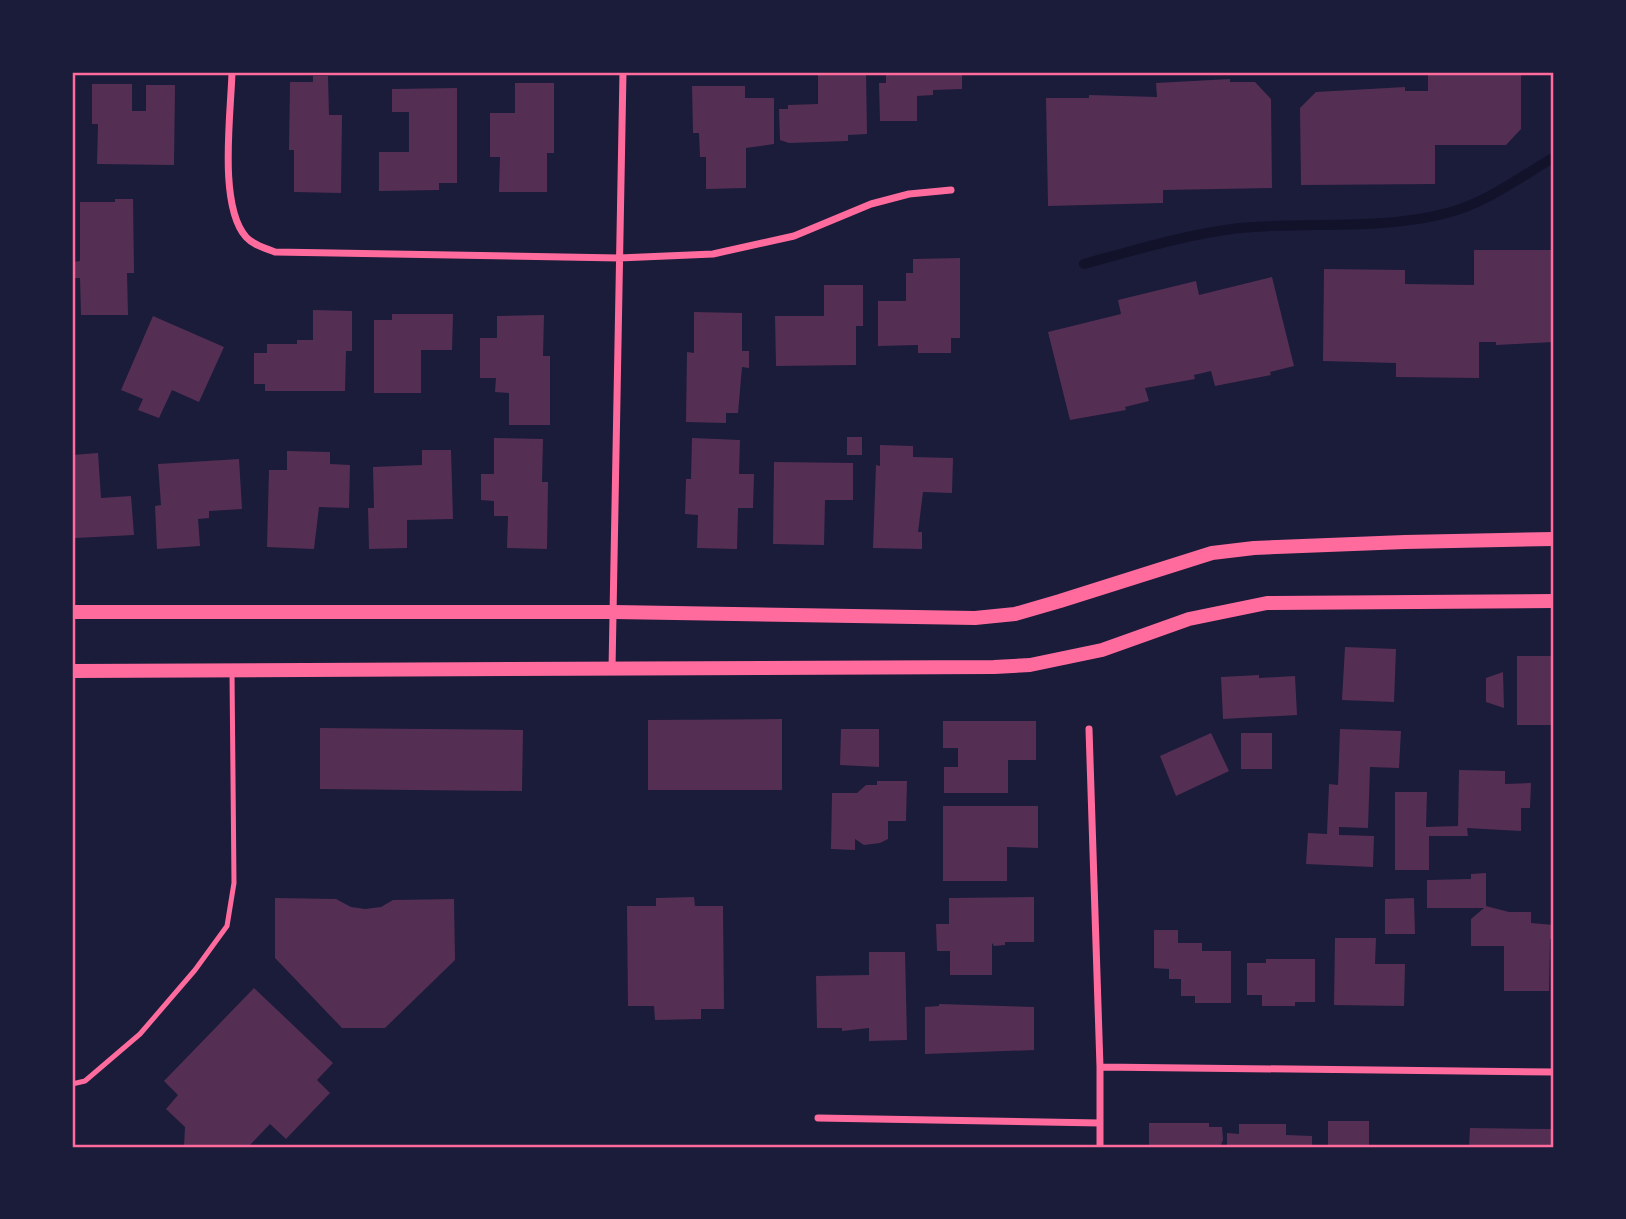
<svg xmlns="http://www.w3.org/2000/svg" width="1626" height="1219" viewBox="0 0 1626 1219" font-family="'Varela Round',sans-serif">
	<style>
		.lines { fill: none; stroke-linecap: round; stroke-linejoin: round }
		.stream { stroke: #12122b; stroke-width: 10 }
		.building { fill: #542f53 }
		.service { stroke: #ff6b9d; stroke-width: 5 }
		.minor { stroke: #ff6b9d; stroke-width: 7 }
		.secondary { stroke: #ff6b9d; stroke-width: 14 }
		.neatline { fill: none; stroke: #ff6b9d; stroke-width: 2.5 }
	</style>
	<rect width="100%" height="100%" fill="#1b1b3a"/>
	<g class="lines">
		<path class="stream" d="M1084,264C1135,250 1187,234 1240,228C1309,221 1379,231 1447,213C1484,204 1519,178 1551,159"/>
	</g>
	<path class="building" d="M818,72H866L867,134L848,135V141L789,143L780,140L779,109H788V105L818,104Z
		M886,72H962V89L933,90V95L917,96V121H880L879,83H886Z
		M1428,72H1521V129L1506,145H1435V184L1301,185L1300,108L1316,92L1405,87V91H1428Z
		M313,76H328L329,115H342L341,193L294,192V150H289L290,82H313Z
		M1230,79V82H1255L1271,99L1272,188L1163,190V203L1048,206L1046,98H1089V95L1157,97L1156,83Z
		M515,83H554V153H547V192H499L500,157H490V113H515Z
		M92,84H132V111H146V85H175L174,165L97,164L98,124H92Z
		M692,86H745V98H774V144L746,148V188L706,189V157H700L699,133H693Z
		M457,88V183H439V190L379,191V152H409V112H392V89Z
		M115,199H133L134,273H127L128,315H81L80,278H72V262L80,261V202H115Z
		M1474,250H1554V342L1496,345V342H1479V378L1396,377V363L1323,361L1324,269L1405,270V284L1474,285Z
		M960,258V338H951V353H918V345L878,346V301H906V273H913V259Z
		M1272,277L1294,366L1270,372L1271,375L1215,386L1211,371L1194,375L1195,379L1145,388L1149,401L1125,407L1126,410L1070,420L1048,332L1121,314L1118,300L1196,281L1199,295Z
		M824,285H863V326H856V365L776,366L775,316H824Z
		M313,310L352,311V351H346L345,391H265V384H254V353H267V344H297V340H313Z
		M694,312L742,313V351H749V368L742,367L738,413H726V423L686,422L687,352L694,353Z
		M392,314H453L452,350H421V393H374V320H392Z
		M544,315L543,356H550V425H509V393L495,392L496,378H480V338H497V316Z
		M153,316L224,347L199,402L172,390L159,418L138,410L143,399L121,390Z
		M847,437H862V455H847Z
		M494,438L543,439L542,482H548L547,549L507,548L508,516H494V501L481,500V474H494Z
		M692,438L740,440L739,474H754L753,508H738L737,549L697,548L698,515L685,514L686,479H691Z
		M880,445L913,446V457L953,458L952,493L923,492L918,532H922V549L873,548L876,465L880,466Z
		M422,450H451L453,519L407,520V548L369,549L368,508H374L373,467L422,465Z
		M287,451L330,452V464L350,465L349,508L319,507L314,549L267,547L269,470H287Z
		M98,453L101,498L131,496L134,535L75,538L72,533V455Z
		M239,459L242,509L209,511V518L198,519L200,546L157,549L155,506L161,505L158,464Z
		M774,462L853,463V500H825L824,545L773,544Z
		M1345,647L1396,649L1394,702L1342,700Z
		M1517,656H1554V725H1517Z
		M1503,672L1504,708L1486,702V678Z
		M1259,675V678L1295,676L1297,715L1223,719L1221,677Z
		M782,719V790H648V720Z
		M943,721H1036V760H1008V793H944V767H958V748H943Z
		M320,728L523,730L522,791L320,789Z
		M841,729H879V767L840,765Z
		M1340,729L1401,731L1399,768L1370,767L1368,828L1339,827V835L1374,836L1373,867L1306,864L1308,833L1327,834L1329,784L1338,785Z
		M1211,733L1229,771L1176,796L1160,756Z
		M1241,733H1272V769H1241Z
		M1459,770L1505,771V784L1531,783L1530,808H1521V831L1467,828L1468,836H1429V870H1395V792H1427L1426,827L1458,826Z
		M877,781H907L906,821H888V839L880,843L864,845L855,839V850L831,849L832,793H857L866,785H877Z
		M943,806H1038V848L1007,847V881H943Z
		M1486,873V906L1509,912H1531V923L1554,925V939H1550L1549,991H1504V946H1471V919L1484,908H1427V880L1471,879V874Z
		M694,897L695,906H723L724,1009H701V1019L655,1020L654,1006H628L627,906H656V898Z
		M1034,897V942H1005V945L994,946L992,943V975H950V951H937L936,924H949V898Z
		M275,898L336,899L351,907L365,909L381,907L393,900L454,899L455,960L385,1028H342L275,958Z
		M1414,898L1415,934H1385V899Z
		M1154,930H1178V943H1202V951H1231V1003H1195V996H1181V979H1169V969L1154,968Z
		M1335,938H1376L1375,964H1405L1404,1006L1334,1005Z
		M869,952H905L907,1040L869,1041V1028L842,1031V1028H817L816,976L869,975Z
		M1266,959H1315V1002H1295V1006H1262V995H1247V963H1266Z
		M254,988L333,1063L317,1080L330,1093L286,1139L270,1124L248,1147H184L185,1127L166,1109L178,1095L164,1081Z
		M939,1004L1034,1007V1050L925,1054V1007L939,1006Z
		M1328,1121H1369V1147H1328Z
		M1149,1123H1209V1127H1222L1223,1140L1220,1147H1149Z
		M1239,1124H1286V1135L1312,1136V1147H1227V1133L1239,1134Z
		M1470,1128L1554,1129V1147H1469Z"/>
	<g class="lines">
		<path class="service" d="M72,1084L85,1081L140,1034L195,970L227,926L234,883L232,672"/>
		<path class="minor" d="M232,72C231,113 218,205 246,237C253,245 265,248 275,252L619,258L713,254L794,236L871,204L909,194L951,190
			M612,669L623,72
			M1089,729L1100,1067V1147
			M1100,1067L1554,1072
			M818,1118L1100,1123"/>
		<path class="secondary" d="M72,612H614L975,618L1015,614L1060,601L1212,553L1254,548L1405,542L1554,539
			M72,671L994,667L1030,665L1102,650L1189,619L1267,603L1554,601"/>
	</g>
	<rect width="1626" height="1219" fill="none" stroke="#1b1b3a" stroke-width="147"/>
	<rect x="74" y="74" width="1478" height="1072" class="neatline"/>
</svg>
